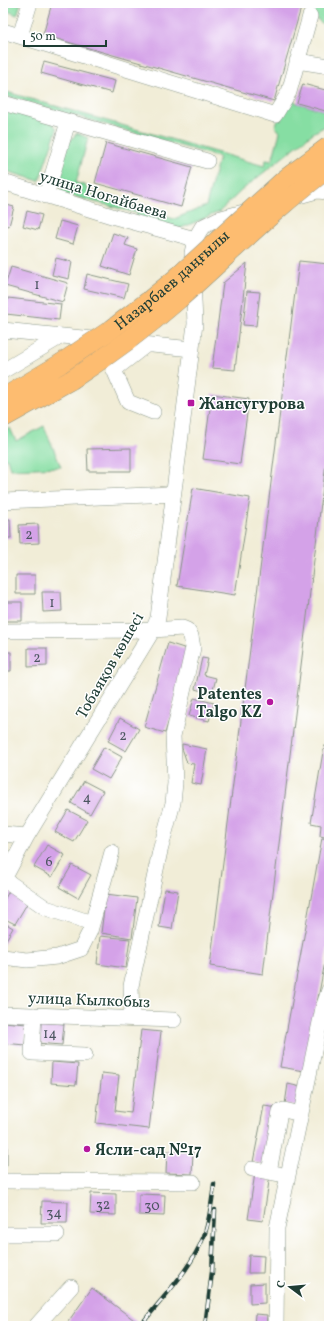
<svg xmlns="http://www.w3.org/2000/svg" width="332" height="1329" viewBox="0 0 332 1329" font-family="Vollkorn,serif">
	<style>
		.green { fill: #86dea3; stroke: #528e6c }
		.building { fill: #d4a2e8 }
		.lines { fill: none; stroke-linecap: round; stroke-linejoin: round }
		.minor-casing { stroke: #889586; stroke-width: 16 }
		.major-casing { stroke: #889586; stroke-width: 20 }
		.minor { stroke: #fff; stroke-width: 15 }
		.major { stroke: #fdbc70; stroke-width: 19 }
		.rail-casing { stroke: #1f3d34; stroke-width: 4.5 }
		.rail { stroke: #fff; stroke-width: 3; stroke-dasharray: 9; stroke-linecap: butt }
		.major-bridge-casing { stroke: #889586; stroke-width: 20; stroke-linecap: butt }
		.major-bridge { stroke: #fdbc70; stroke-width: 19 }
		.poi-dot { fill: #b5179e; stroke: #fff; stroke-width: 1.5 }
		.labels { text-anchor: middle; stroke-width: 3; stroke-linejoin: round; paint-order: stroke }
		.number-label { font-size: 14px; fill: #4c5661 }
		.street-label { font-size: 16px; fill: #1f3d34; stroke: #fff }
		.poi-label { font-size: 16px; font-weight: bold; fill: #1f3d34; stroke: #fff; text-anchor: start }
	</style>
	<rect width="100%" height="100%" fill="#fff"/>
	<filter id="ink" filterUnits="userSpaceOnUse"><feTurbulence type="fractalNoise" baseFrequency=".025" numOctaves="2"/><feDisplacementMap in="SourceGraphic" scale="8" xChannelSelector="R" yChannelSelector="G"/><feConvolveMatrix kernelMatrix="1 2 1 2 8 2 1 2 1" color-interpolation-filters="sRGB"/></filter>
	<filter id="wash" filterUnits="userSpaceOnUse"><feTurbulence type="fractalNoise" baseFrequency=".012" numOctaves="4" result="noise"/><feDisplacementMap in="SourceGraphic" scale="16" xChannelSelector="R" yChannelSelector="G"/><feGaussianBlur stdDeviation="0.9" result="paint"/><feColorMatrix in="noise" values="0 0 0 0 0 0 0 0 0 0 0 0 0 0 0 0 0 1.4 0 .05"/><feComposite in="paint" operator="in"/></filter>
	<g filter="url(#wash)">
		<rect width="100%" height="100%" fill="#f1edd7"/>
		<path class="green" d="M3,3H21L17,15L3,9Z
			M304,3H325L329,6V30L319,21Z
			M3,91L264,166L266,160L272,161L280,132L275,126L291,98L297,103L329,112V124L313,133L242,190L219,212L179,229L136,218L137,213L61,193L62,187L54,185L68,143L77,133L88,138L76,183L85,185L91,195L174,219L206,206L219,157L3,95Z
			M3,107L51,121L57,129L39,181L3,170Z
			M44,426L61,467L10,469L7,458L3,460V432L10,428L16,441Z"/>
		<g id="blocks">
			<path class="building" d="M52,3H285L301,8L274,101L43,35Z
				M44,62L115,81L112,93L41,73Z
				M303,84L329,91V112L297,103Z
				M106,143L192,167L181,207L95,183Z
				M3,204L14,207L9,226L3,224Z
				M27,211L42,215L38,230L23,226Z
				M60,221L78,226L73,244L55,239Z
				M113,233L128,238L125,245L137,249L129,275L102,266Z
				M56,258L72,262L69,279L52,275Z
				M299,261L329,264V438L263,974L210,966Z
				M247,263L235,370L212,368L223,283Z
				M11,267L68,283L63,302L5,286Z
				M87,274L128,284L124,298L84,289Z
				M247,291L260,292L256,326L243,325Z
				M8,298L61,304L59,320L6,314Z
				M212,394L249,399L240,464L203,459Z
				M131,448V471H88L87,449Z
				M193,488L250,498L235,595L177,586Z
				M3,519H10L11,538H3Z
				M38,524L39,543L20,544L19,525Z
				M16,575H35V594H16Z
				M42,592H61L62,611L43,612Z
				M3,602H22V621H3Z
				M328,623H329V639L326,638Z
				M168,643L190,650L165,733L144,727Z
				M28,648H47V666L28,667Z
				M3,652H11V671H3Z
				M202,658L208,659L204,675L216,678L212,694L195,689Z
				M194,698L214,703L209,721L189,716Z
				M120,718L139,729L126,751L108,741Z
				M182,744L207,749L201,785L191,783L194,764L187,763L182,748Z
				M324,746L329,747V838L320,836L321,825L311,823Z
				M104,747L122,757L109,779L91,769Z
				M84,781L103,791L90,814L71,803Z
				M68,810L87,820L74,842L55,832Z
				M322,838L329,839V941L304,1071L280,1067Z
				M47,845L65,855L52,877L34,867Z
				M72,865L91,875L78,898L59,887Z
				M165,889L178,891L172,929L159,927Z
				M9,891L28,902L15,924L3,918V902Z
				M106,894L137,898L132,938L101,933Z
				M3,922L13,928L3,945Z
				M100,936L130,939L126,968L97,964Z
				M3,1022L27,1024L25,1045L3,1043Z
				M38,1022L64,1024L62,1045L36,1043Z
				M141,1030L161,1032L149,1129L96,1123L102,1073L119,1075L115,1111L131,1113Z
				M52,1062L78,1064L76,1085L51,1083Z
				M288,1084L301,1087L298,1107L285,1104Z
				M264,1106L279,1108L268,1165L253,1162Z
				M3,1144H7V1165H3Z
				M167,1151L193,1152L192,1174L166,1173Z
				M255,1173L270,1175L263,1221L248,1219Z
				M3,1192H5L4,1211H3Z
				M91,1193L116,1194V1215L90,1214Z
				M139,1194L165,1195L164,1216L139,1215Z
				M42,1201L68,1202L67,1223H41Z
				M249,1255L264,1256L263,1273H248Z
				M265,1283V1303L250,1304V1284Z
				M92,1288L142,1326H65Z
				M255,1314L267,1315L266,1326H254Z"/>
		</g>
	</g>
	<g filter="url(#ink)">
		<use href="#blocks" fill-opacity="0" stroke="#889586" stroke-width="1"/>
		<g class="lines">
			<g class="minor-casing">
				<path id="minor" d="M3,31L275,115L289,92L310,16
					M20,36L30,3
					M297,61L329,66
					M3,103L207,161
					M3,182L115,217L195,239
					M46,196L68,122
					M295,197L317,191L329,192
					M3,330L192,349
					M146,345L114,370L128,402L153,412
					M3,371L60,337
					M3,501L173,494
					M3,631L153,630L182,628L187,630L191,636L193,648L173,736L175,783L173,803L160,851L131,986L132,1018
					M3,834L27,836
					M4,879L46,908L92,923
					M3,881L27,836L153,630L158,618L195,324L192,253L195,239L202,227L218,219L251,210
					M3,957L27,960L57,957L81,949L90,931L112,852
					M3,1014L174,1020
					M34,1015L32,1053L85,1055
					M252,1169L279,1174
					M269,1172L280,1112L284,1110L301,1114
					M3,1181L193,1182
					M3,1234H57
					M36,1326L71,1287
					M276,1326L277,1228L323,1008L329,990"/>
			</g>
			<g class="major-casing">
				<path id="major" d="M3,398L60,364
					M3,418L71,380"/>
			</g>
			<use href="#minor" class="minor"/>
			<use href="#major" class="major"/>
			<g class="rail-casing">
				<path id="rail" d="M145,1320C166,1294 192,1267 204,1236C210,1219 212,1201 214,1184
					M205,1326L212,1272L215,1210"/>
			</g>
			<use href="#rail" class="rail"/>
			<g class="major-bridge-casing">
				<g id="major-bridge">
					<path id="s1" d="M60,364L112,329L147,302L175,279L285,179L329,146"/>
					<path d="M71,380C108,356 145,329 178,300C228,256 275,208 329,168"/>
				</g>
			</g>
			<use href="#major-bridge" class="major-bridge"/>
		</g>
	</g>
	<g class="poi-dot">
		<rect x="187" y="399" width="8" height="8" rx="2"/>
		<circle cx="270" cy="702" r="4"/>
		<circle cx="87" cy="1149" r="4"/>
	</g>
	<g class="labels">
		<g class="number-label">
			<text x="37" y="289">1</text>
			<text x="29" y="539">2</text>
			<text x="52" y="607">1</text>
			<text x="37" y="662">2</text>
			<text x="123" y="740">2</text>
			<text x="87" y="802">4</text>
			<text x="49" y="866">6</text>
			<text x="50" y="1038">14</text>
			<text x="103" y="1209">32</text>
			<text x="152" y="1210">30</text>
			<text x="54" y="1217">34</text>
		</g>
		<g class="street-label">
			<text transform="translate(104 194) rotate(17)" y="6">улица Ногайбаева</text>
			<text dy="6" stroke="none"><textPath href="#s1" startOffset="140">Назарбаев даңғылы</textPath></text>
			<text transform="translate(109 665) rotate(-60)" y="6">Тобаяқов көшесі</text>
			<text transform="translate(89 999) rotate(2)" y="6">улица Кылкобыз</text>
		</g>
		<g class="poi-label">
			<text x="199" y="409">Жансугурова</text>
			<text x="262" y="699" text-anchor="end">Patentes<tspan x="262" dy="18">Talgo KZ</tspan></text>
			<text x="95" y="1155">Ясли-сад №17</text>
		</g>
	</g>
	<rect width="332" height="1329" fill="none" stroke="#fff" stroke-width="16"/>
	<g transform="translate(290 1287) rotate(286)" stroke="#ffffff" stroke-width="3" paint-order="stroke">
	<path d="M0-3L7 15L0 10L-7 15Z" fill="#1f3d34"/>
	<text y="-6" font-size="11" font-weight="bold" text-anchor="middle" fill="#1f3d34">С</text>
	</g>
	<path d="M24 40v6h82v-6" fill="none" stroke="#1f3d34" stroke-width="2"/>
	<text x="30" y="40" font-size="12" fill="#1f3d34" stroke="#ffffff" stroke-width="3" paint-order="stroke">50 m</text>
</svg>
